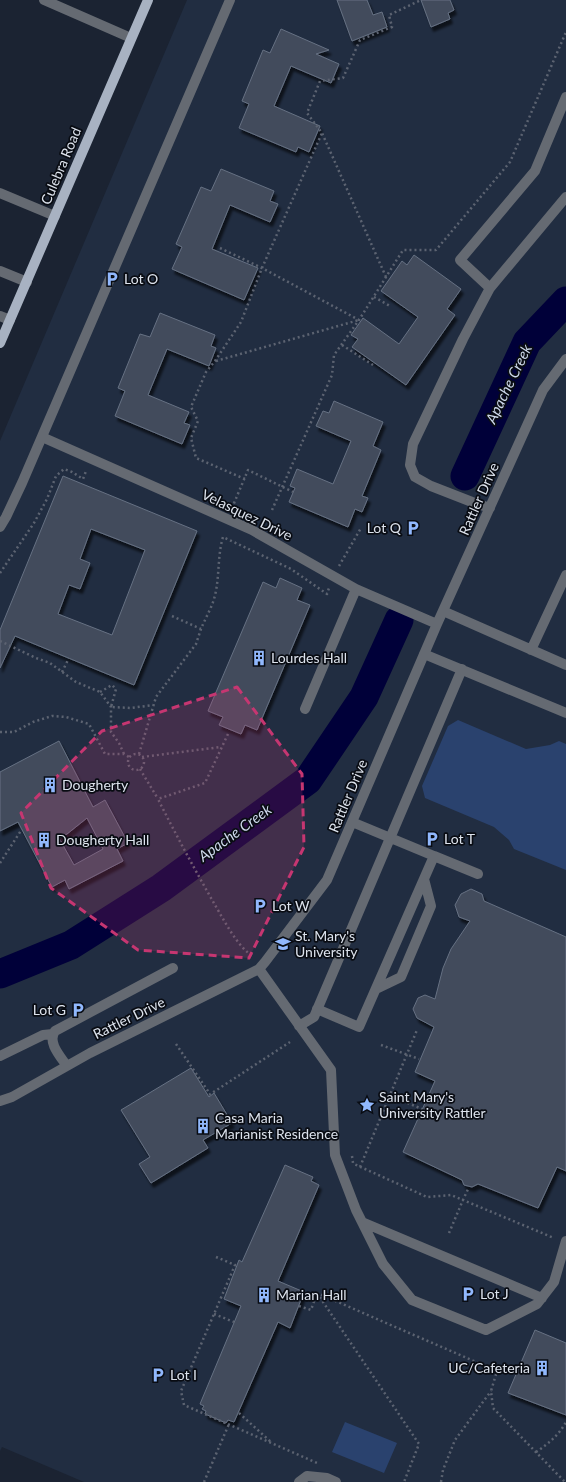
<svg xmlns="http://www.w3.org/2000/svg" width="566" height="1482" viewBox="0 0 566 1482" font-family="Lato,sans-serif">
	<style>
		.built { fill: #212d41 }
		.green { fill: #2a426e }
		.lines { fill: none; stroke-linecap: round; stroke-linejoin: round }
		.river { stroke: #000039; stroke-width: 29 }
		.building { fill: #424b5c; stroke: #667183; fill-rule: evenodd; filter: url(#shadow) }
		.path { stroke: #5c6371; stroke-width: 2.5; stroke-dasharray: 2 3; stroke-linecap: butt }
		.minor { stroke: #656a72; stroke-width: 10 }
		.major { stroke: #a8b2c2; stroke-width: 10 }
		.marked { fill: #c63671; fill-opacity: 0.2; stroke: #c63671; stroke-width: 3; stroke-dasharray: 8 5; stroke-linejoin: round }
		.labels { text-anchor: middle; stroke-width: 3.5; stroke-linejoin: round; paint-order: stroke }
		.street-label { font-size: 14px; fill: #dde3ed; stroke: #090c13 }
		.poi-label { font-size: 14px; fill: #dde3ed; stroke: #090c13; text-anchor: start }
		.water-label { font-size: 15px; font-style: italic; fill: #ced9ec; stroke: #090c13 }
	</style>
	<defs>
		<filter id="shadow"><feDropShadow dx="2.5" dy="4.5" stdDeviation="1" flood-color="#0009"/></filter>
	</defs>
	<rect width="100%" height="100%" fill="#1b2332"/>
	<path class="built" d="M187,0H566V1482H84L2,1447L0,1451V441Z"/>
	<path class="green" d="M458,720L526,749L550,745L559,741L566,744V870L514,849L509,840L494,827L425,798L422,786L448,726Z
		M345,1422L397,1443L384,1473L332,1452Z"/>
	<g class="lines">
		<path class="river" d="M465,476L527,342L566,301
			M0,974L71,945L161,888L308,780L364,697L399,620"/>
	</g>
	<path class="building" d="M337,0H367L373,15L382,12L387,27L352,41Z
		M421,0H450L454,10L448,13L450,19L431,27Z
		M281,29L329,50L316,54L339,64L331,83L291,66L274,106L320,126L309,152L298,147L296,152L239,128L249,104L242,101L263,50L270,53Z
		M221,169L274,191L270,201L278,204L270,222L230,205L212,249L258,268L244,300L172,269L182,247L176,244L201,187L211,191Z
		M414,255L461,289L447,309L455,315L406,385L352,347L358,339L351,335L363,318L399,344L418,317L381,291L402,261L407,265Z
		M160,313L215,335L211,346L216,348L209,366L167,349L148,395L189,412L184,423L190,425L182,444L115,416L125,391L118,388L140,334L150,337Z
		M334,401L383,422L373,446L381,450L362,496L368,498L362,512L355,509L348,527L289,502L295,488L290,486L297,469L333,484L351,441L316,426L323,411L329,413Z
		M63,476L197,531L134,685L15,636L0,668V630ZM91,529L145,550L112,635L58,614L69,585L80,589L90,563L80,559Z
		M280,578L302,588L297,600L310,605L257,730L245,725L241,734L219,725L223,717L208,711L263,582L276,588Z
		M59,741L93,807L105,800L128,843L117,849L123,861L69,889L65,880L52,887L18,822L0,831V772ZM87,818L103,849L74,865L59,838L67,834Z
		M471,889L482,894L484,901L566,937V1171L557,1167L538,1208L478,1184L472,1187L464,1185L462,1180L403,1152L435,1081L415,1072L434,1027L417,1018L413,1009L418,998L425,995L435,999L443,968L451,949L470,921L459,917L455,905L461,894Z
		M191,1068L209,1097L214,1093L232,1123L203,1140L208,1148L151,1183L139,1164L150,1157L121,1110Z
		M285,1165L313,1177L311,1181L319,1185L278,1281L304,1292L290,1328L278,1322L234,1422L228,1420L226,1423L205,1414L206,1411L202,1409L204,1406L200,1404L241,1306L224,1299L239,1260L242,1262Z
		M535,1330L566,1343V1415L508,1393Z"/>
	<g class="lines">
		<path class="path" d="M220,248L262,268L359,320
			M386,277L322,133L307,113L320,81L343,78L360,40L392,27L389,15L421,0
			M374,297L390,306
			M342,345L373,365
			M216,361L359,320
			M245,479L196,458L191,438L198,421L191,407L206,372L215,361L241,322L262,268L322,133
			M232,508L248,470L293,492
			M272,510L332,375L334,355L359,320L403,250H436L510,162L566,32
			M339,566L361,528
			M0,573L34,523L47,499L56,476L64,469L72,472L83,479L86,471
			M172,616L201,629C205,619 211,609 214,599C220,579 217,557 223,537L291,569L327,594L329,588
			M0,641L36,658L50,663L76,682L100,692L111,707V732L119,743L124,754
			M62,672L69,658
			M100,692L112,685L116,689L111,707L131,708L153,705
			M0,732H14L33,722L52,716L66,717L89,724L105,754H124L129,757
			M228,734L205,783L158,799C176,835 195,870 215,905C224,920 238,948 253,956
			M139,754L156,697L196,644L201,629
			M128 762a8 8 0 1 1 16 0a8 8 0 1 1-16 0Z
			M142,757L221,747
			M140,769L158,799
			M0,863L22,829
			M176,1044L210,1094
			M381,1045L419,1059
			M209,1095L290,1042
			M389,1095L422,1109
			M352,1156L353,1163L354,1164L427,1197L451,1195L463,1200L469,1187
			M360,1167L417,1030
			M449,1233L463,1200L554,1238
			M216,1257L235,1265L181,1391L184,1405L317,1463
			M317,1293L419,1444L404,1482
			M299,1306L311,1310L317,1293L497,1371L491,1391L493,1408L565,1482
			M214,1314L234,1322
			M239,1413L271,1442
			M536,1452C548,1444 559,1435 566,1422
			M204,1482L229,1424
			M441,1482L443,1470L455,1440L491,1391"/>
		<path class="minor" d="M44,0L131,38
			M0,193L55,216
			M0,271L27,282
			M490,288L460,260L535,171L566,97
			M0,316L10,320
			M42,437L252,530L356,589L437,624
			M490,508L472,502L431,486L415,477L410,465L413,444L463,339L490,288L566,197
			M0,527L6,517L22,483L230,0
			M443,611L566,665
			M531,650L566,575
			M424,654L566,713
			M305,709L356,589
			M434,856L478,874
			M259,969L331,1070L335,1155L356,1210L383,1264L412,1300L486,1330L537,1304L554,1282L566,1241
			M376,989L401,977L431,906L424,879
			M317,1009L359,1027L434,856L352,822
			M299,1026L314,1017L462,669
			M0,1056L43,1035L53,1034
			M67,1066C60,1056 47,1042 55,1031L173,968
			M0,1101L12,1097L90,1053L259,969L265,962L327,880L437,624L543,390L566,359
			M362,1222L542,1298
			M299,1482L307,1476L327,1478L336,1482"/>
		<path class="major" d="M0,343L148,0"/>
	</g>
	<path class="marked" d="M237,687L302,774L304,847L249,958L138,950L51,888L21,813L102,731Z"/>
	<defs>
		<g id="parking-bare" transform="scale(1.2)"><path d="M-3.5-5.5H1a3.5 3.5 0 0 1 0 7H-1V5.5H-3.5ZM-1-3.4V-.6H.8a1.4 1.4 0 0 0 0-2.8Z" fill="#91b8fd" stroke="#090c13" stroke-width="2.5" paint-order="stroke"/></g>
		<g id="building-bare" transform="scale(1.2)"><path d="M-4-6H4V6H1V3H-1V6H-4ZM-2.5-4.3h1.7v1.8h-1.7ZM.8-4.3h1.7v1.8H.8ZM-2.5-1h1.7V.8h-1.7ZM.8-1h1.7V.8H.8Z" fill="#91b8fd" stroke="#090c13" stroke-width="2.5" paint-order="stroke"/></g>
		<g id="university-bare" transform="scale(1.2)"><path d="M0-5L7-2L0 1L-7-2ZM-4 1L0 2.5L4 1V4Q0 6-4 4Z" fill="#91b8fd" stroke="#090c13" stroke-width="2.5" paint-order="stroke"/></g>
		<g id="sight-bare" transform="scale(1.2)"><path d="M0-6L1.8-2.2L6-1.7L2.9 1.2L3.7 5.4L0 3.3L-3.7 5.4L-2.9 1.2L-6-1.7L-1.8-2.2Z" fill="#91b8fd" stroke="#090c13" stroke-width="2.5" paint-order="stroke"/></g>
	</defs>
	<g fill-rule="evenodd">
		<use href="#parking-bare" x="112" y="279"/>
		<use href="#parking-bare" x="413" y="528"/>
		<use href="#building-bare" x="259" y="658"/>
		<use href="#building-bare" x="50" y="785"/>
		<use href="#parking-bare" x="432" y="839"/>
		<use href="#building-bare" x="44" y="840"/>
		<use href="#parking-bare" x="260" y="906"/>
		<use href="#university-bare" x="283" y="944"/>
		<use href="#parking-bare" x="78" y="1010"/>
		<use href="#sight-bare" x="367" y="1105"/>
		<use href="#building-bare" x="203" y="1126"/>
		<use href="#parking-bare" x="468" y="1294"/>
		<use href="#building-bare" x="264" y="1295"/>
		<use href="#building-bare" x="542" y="1368"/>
		<use href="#parking-bare" x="158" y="1375"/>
	</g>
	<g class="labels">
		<g class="street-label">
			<text transform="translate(61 166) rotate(-67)" y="5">Culebra Road</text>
			<text transform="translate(479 499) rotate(-66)" y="5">Rattler Drive</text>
			<text transform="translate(247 515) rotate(26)" y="5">Velasquez Drive</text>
			<text transform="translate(348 796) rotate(-67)" y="5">Rattler Drive</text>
			<text transform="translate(129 1018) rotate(-26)" y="5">Rattler Drive</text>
		</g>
		<g class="poi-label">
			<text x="124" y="284">Lot O</text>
			<text x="401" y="533" text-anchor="end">Lot Q</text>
			<text x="271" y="663">Lourdes Hall</text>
			<text x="62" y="790">Dougherty</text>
			<text x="444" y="844">Lot T</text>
			<text x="56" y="845">Dougherty Hall</text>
			<text x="272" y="911">Lot W</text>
			<text x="295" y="941">St. Mary's<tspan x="295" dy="16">University</tspan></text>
			<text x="66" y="1015" text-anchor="end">Lot G</text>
			<text x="379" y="1102">Saint Mary's<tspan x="379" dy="16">University Rattler</tspan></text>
			<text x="215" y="1123">Casa Maria<tspan x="215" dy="16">Marianist Residence</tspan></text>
			<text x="480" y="1299">Lot J</text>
			<text x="276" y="1300">Marian Hall</text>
			<text x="530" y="1373" text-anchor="end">UC/Cafeteria</text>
			<text x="170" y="1380">Lot I</text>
		</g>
		<g class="water-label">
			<text transform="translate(509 384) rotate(-64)" y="5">Apache Creek</text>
			<text transform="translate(235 833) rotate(-36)" y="5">Apache Creek</text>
		</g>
	</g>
</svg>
